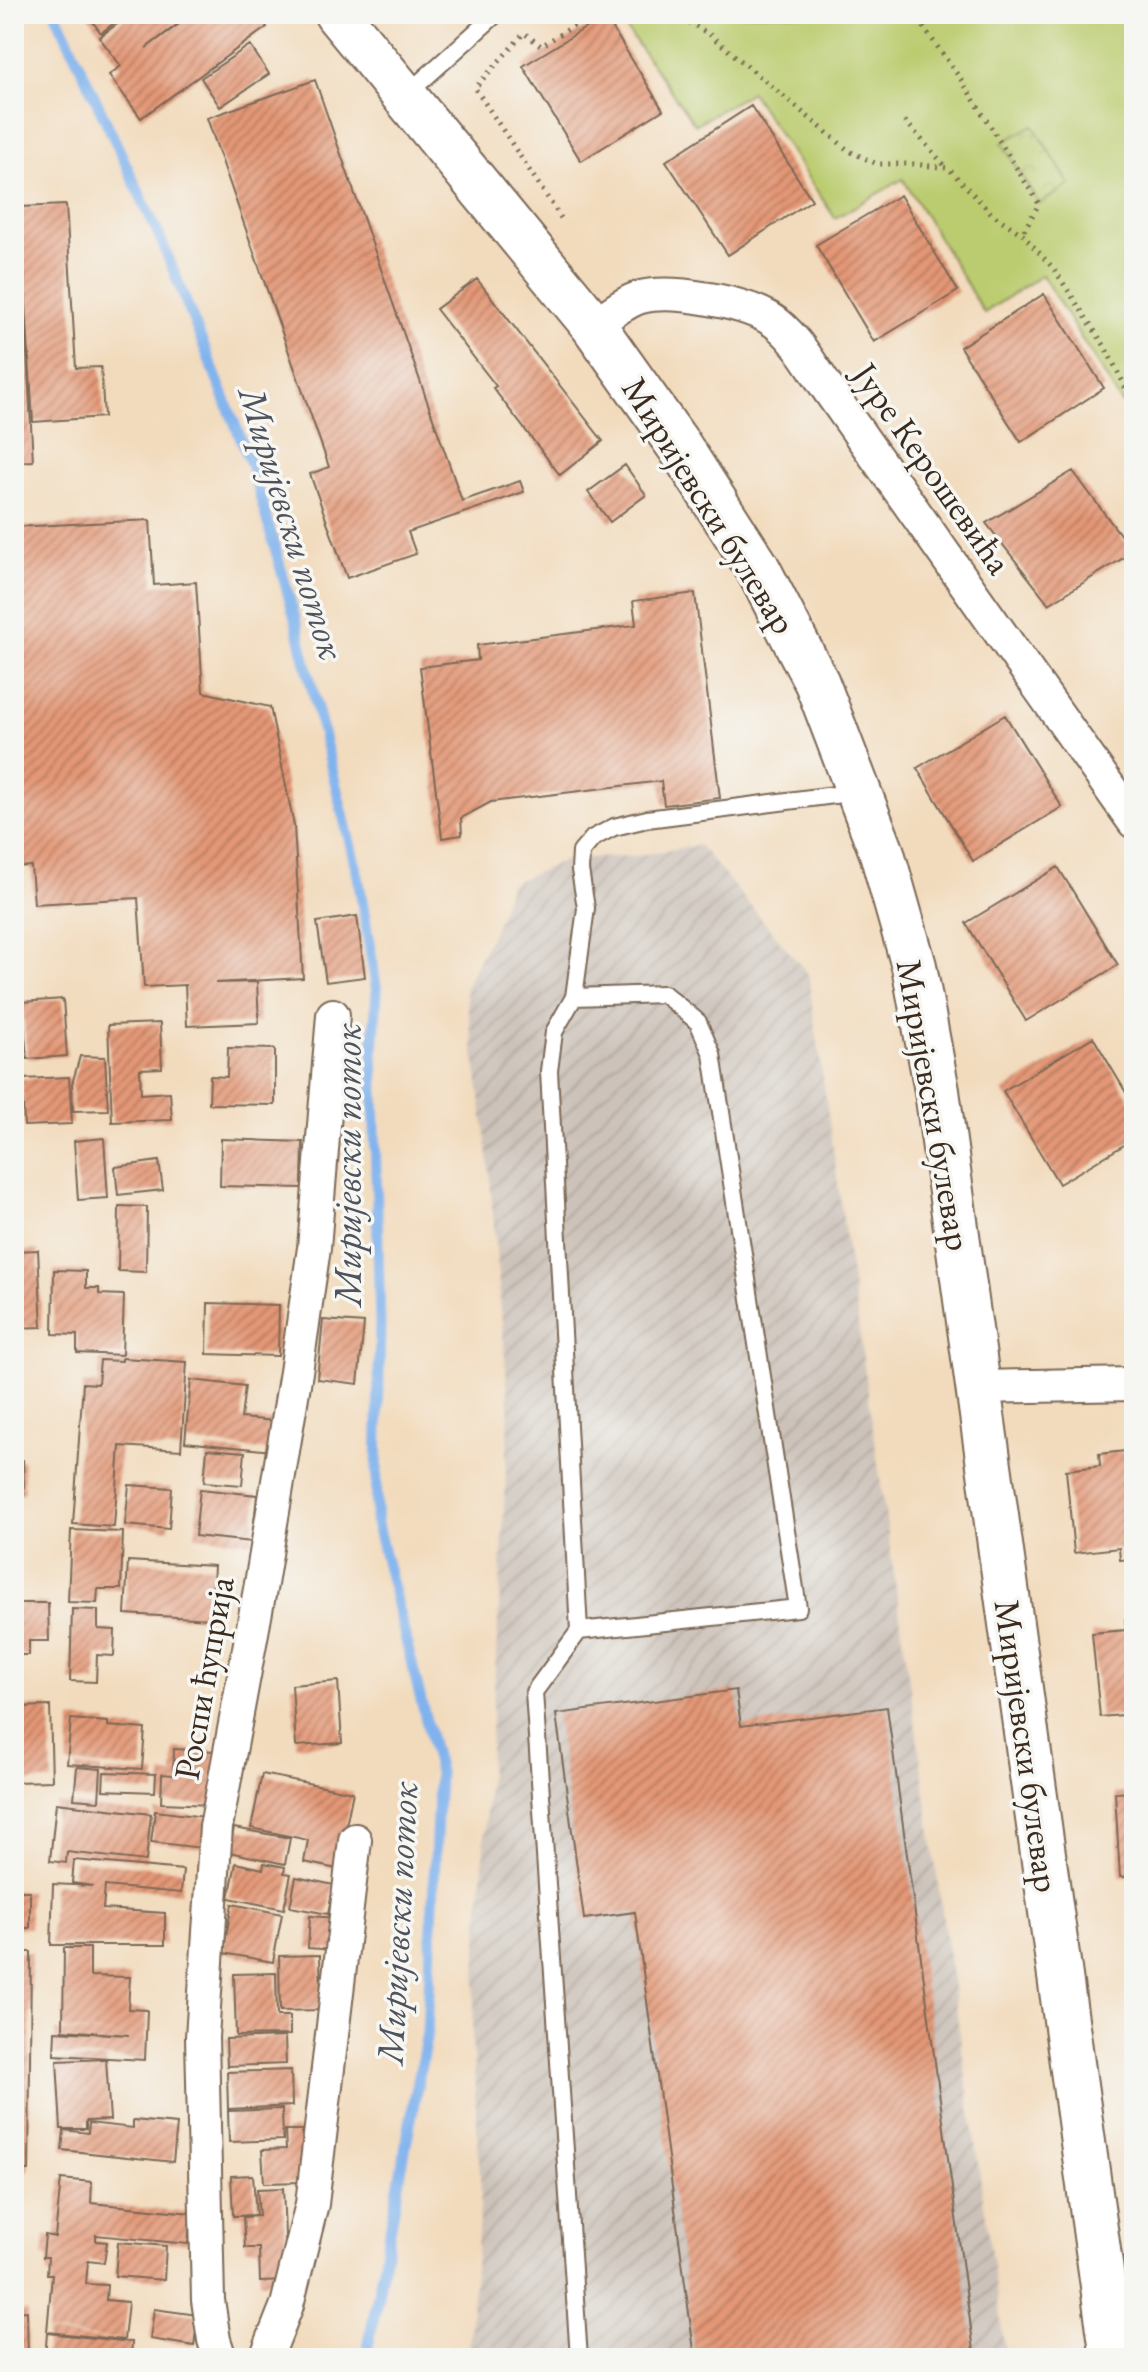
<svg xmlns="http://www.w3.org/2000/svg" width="1148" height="2372" viewBox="0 0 1148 2372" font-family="'EB Garamond',serif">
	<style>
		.industrial { fill: url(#industrial-furrows) }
		.grass { fill: #bbcc6f; stroke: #7b7b46; stroke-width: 2 }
		.park { fill: url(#park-crowns); stroke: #7b7b46; stroke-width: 2 }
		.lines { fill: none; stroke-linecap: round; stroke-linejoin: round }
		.stream { stroke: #80b3ed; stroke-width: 11 }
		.building { fill: url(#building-hatch) }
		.lane-casing { stroke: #7b6856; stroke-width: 20 }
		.street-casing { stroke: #7b6856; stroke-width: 36 }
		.secondary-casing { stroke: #7b6856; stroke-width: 48 }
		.path { stroke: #7b6856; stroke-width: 5; stroke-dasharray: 2 6; stroke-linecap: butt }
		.lane { stroke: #fff; stroke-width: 16 }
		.street { stroke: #fff; stroke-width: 32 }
		.secondary { stroke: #fff; stroke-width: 44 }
		.labels { text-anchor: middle; stroke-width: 7; stroke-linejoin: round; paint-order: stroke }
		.street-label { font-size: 36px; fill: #3b2a1e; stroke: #f6f6f2 }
		.water-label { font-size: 38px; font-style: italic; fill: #50535c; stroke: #f6f6f2 }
	</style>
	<defs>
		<pattern id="industrial-furrows" width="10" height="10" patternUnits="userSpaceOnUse" patternTransform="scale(2)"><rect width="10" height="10" fill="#ccc2b9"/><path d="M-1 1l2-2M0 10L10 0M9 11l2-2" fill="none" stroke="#b0a79f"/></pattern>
		<pattern id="park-crowns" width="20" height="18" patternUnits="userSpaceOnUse" patternTransform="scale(2)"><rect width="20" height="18" fill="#bbcc6f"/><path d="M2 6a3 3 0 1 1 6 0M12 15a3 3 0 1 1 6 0" fill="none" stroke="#a2af60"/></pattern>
		<pattern id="building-hatch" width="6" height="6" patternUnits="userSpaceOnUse" patternTransform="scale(2)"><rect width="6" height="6" fill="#e39776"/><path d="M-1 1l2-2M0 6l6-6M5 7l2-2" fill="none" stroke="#b97b60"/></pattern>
	</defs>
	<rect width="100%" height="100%" fill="#f6f6f2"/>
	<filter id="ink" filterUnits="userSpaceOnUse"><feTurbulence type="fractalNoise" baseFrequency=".0125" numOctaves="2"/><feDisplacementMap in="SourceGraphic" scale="16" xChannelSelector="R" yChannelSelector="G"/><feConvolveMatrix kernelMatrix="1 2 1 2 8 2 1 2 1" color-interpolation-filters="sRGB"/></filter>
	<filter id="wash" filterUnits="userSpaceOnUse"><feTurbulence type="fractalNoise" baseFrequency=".006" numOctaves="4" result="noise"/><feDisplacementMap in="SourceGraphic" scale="32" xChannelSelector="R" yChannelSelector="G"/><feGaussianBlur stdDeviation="1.8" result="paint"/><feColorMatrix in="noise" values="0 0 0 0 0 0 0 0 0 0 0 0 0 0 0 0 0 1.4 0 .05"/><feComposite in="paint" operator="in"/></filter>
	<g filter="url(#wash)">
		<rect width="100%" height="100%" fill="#f2dbbd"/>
		<path class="industrial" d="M699,845L808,974L1006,2358H468L481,2194L472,2037L500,1591L509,1405L488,1155L465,988L498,921L510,884L568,859L633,856Z"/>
		<path class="grass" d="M616,14H1134V396L1123,405L1042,275L984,313L903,179L835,218L751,92L695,125Z"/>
		<path class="park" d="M1033,125L1070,185L1039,204L1002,143Z"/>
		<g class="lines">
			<path class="stream" d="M56,14L162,242L251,464L295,618L358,876L377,992L373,1055L380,1324L376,1521L439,1772L427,2033L366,2358"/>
		</g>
		<g id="blocks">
			<path class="building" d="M87,14H126L101,33Z
				M131,14H191L146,48L193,14H258L267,27L141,118L109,75L121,66L99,37Z
				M605,16L663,110L581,161L523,66Z
				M250,45L269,74L220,107L201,78Z
				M315,80L462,501L520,481L524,492L408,532L416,554L347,578L310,474L329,467L207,118Z
				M751,106L812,200L728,255L666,161Z
				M14,185H16L19,212L33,461L14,462Z
				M900,195L958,291L874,342L816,245Z
				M66,205L76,368L101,367L104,417L33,422L20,207Z
				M477,279L603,441L560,475L493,388L496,386L436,309Z
				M1044,294L1104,388L1021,442L960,347Z
				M625,465L646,495L610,522L588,492Z
				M1073,471L1133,552L1049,604L986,523Z
				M150,520L154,585L196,582L203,692L270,707L294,826L303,978L215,983L257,982L259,1023L187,1026L185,985L144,987L138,898L34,904L31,866L14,867V527Z
				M695,593L720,798L664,805L661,781L491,802L461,818L462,835L442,838L420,667L478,660L477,645L636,625L633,601Z
				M1005,715L1062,807L973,861L917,768Z
				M1058,867L1118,965L1026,1021L966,923Z
				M357,916L365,977L326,982L317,922Z
				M63,999L67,1056L27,1059L22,1002Z
				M160,1023L162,1068L140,1069L141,1094L170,1092L172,1120L112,1122L108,1025Z
				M1093,1037L1134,1106V1139L1059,1184L1003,1091Z
				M228,1048L275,1049V1105L209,1104L210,1076L227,1077Z
				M80,1056L105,1057L108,1110L73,1111L72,1084Z
				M69,1077L72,1124L24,1126L22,1079Z
				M104,1138L108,1198L78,1200L74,1141Z
				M221,1139L303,1142L302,1188L220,1186Z
				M159,1161L163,1190L118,1195L115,1167Z
				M119,1206L147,1207L146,1272L118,1271Z
				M38,1250L42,1327L14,1328V1251Z
				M54,1270L86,1271V1288H99V1294L124,1295L122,1355L77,1353V1335L53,1334Z
				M208,1303L279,1305L278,1356L207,1354Z
				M323,1320L364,1323L358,1384L317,1379Z
				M122,1358L187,1362L181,1450L120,1446L114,1527L73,1524L83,1383L98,1384L100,1360L122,1361Z
				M191,1380L245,1386L241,1418L275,1421L272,1451L185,1442Z
				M207,1449L245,1452L242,1485L204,1482Z
				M1134,1450V1559L1120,1560L1119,1548L1074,1553L1066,1470L1100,1466L1099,1454Z
				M23,1460L24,1494L14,1495V1461Z
				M129,1485L172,1488L169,1529L125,1525Z
				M200,1489L257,1495L252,1542L195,1536Z
				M71,1530L123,1532L121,1589H98L97,1603L68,1602Z
				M128,1561L214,1566L211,1619L125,1614Z
				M14,1603H48L49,1641H29V1655H14Z
				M72,1609L98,1610V1629L115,1630L114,1656L97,1655L96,1682L70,1681Z
				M1134,1618V1714L1100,1717L1092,1633L1126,1630L1125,1619Z
				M338,1681L342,1743L296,1746L292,1685Z
				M736,1690L741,1726L887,1707L975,2358H695L635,1912L584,1919L556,1714Z
				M50,1706L52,1781L14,1782V1707Z
				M71,1719L108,1722V1726L145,1729L142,1769L67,1764Z
				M174,1749L215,1751L213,1805L161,1803L162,1774L173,1775Z
				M77,1767L101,1769L99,1801L74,1799Z
				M104,1772L156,1774L155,1792L103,1790Z
				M262,1774L353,1792L337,1869L304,1862L308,1840L251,1828Z
				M1134,1792V1877H1120L1115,1793Z
				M56,1803L151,1814L146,1861L67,1852L66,1863L50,1861Z
				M155,1811L214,1818L210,1849L151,1842Z
				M234,1828L290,1838L285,1864L229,1852Z
				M74,1860L183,1870L181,1893L105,1886L103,1909L165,1913V1945H51L53,1884L93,1886L72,1883Z
				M236,1863L263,1869L264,1863L285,1867L284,1873L291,1874L284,1909L229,1898Z
				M296,1877L334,1885L328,1914L290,1907Z
				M14,1891H30V1928H14Z
				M232,1904L282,1914L273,1962L223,1953Z
				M310,1916L338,1918L335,1950L308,1948Z
				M64,1948H90V1976L130,1977L128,2009L147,2010L145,2060L54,2055L55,2031L129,2035L63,2030Z
				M14,1952H31L29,2171H14Z
				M320,1955L321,2010L280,2011L279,1956Z
				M276,1973L277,2016H290V2035L236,2036L234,1974Z
				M285,2037L286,2064L227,2066L226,2039Z
				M106,2059L110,2120L86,2121V2129H61L57,2061Z
				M291,2070L292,2106L228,2109L227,2072Z
				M282,2109L283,2140L229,2142L228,2111Z
				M133,2120L177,2124L173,2162L62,2150L64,2130L88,2133L89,2123L133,2128Z
				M285,2130H302L304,2182L264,2183L262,2150L286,2149Z
				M253,2175L256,2215L233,2216L231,2176Z
				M61,2179L92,2182L91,2203L191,2213L188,2244L96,2235V2241L107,2242L104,2263L88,2261L86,2284L107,2285L106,2300L128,2302L124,2340L47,2332L52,2274H47L48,2257H43L45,2235L55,2237Z
				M283,2188L287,2281L260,2282L259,2248H245L243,2217L259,2216L257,2189Z
				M118,2242L166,2246L164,2280L115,2276Z
				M154,2309L198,2315L194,2346L150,2339Z
				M27,2311L28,2358H14V2312Z
				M47,2333L132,2342L131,2358H45Z"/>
		</g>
	</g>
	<g filter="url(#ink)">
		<use href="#blocks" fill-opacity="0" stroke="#7b6856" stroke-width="2"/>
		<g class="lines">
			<g class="lane-casing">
				<path id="lane" d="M406,95L496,14
					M574,997L664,994L698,1022L712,1054L798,1608L579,1631
					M579,2358L534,1692L579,1631L549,1071L554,1032L574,997L586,908L580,870L581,852L593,838L614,827L647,819L858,792"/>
			</g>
			<g class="street-casing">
				<path id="street" d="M593,325C608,316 624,302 641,297C672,289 742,302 769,318C796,334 814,370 832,395L1134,822
					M979,1387L1134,1384
					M220,2358L214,2340L208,2300L202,2037L216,1827L261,1584L296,1372L314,1248L333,1015
					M266,2358L287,2305L312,2204L355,1840"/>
			</g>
			<g class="secondary-casing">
				<path id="secondary" d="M337,14L593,325L679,446L757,567L817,683L882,853L914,966L937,1091L1113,2358"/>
			</g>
			<path class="path" d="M675,14L709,34L849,151L877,164H914L948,168L992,214L1022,234L1054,269L1104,345L1123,382L1134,412
				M914,14L962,81L1039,204L1022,234
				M905,121L947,168
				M561,218L475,88L524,33L541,46L593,14"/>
			<use href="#lane" class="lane"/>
			<use href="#street" class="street"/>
			<use href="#secondary" class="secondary"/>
		</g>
	</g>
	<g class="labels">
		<g class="street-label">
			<text transform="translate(933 468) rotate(55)" y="13">Јуре Керошевића</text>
			<text transform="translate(710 505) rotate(58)" y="13">Миријевски булевар</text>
			<text transform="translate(935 1105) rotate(80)" y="13">Миријевски булевар</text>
			<text transform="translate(203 1678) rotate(-80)" y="13">Роспи ћуприја</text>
			<text transform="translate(1028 1746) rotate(82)" y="13">Миријевски булевар</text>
		</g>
		<g class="water-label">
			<text transform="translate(292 523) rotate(73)" y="13">Миријевски поток</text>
			<text transform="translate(347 1165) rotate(-90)" y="13">Миријевски поток</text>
			<text transform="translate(397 1923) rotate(-87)" y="13">Миријевски поток</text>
		</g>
	</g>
	<rect width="1148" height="2372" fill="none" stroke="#f6f6f2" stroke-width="48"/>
</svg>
